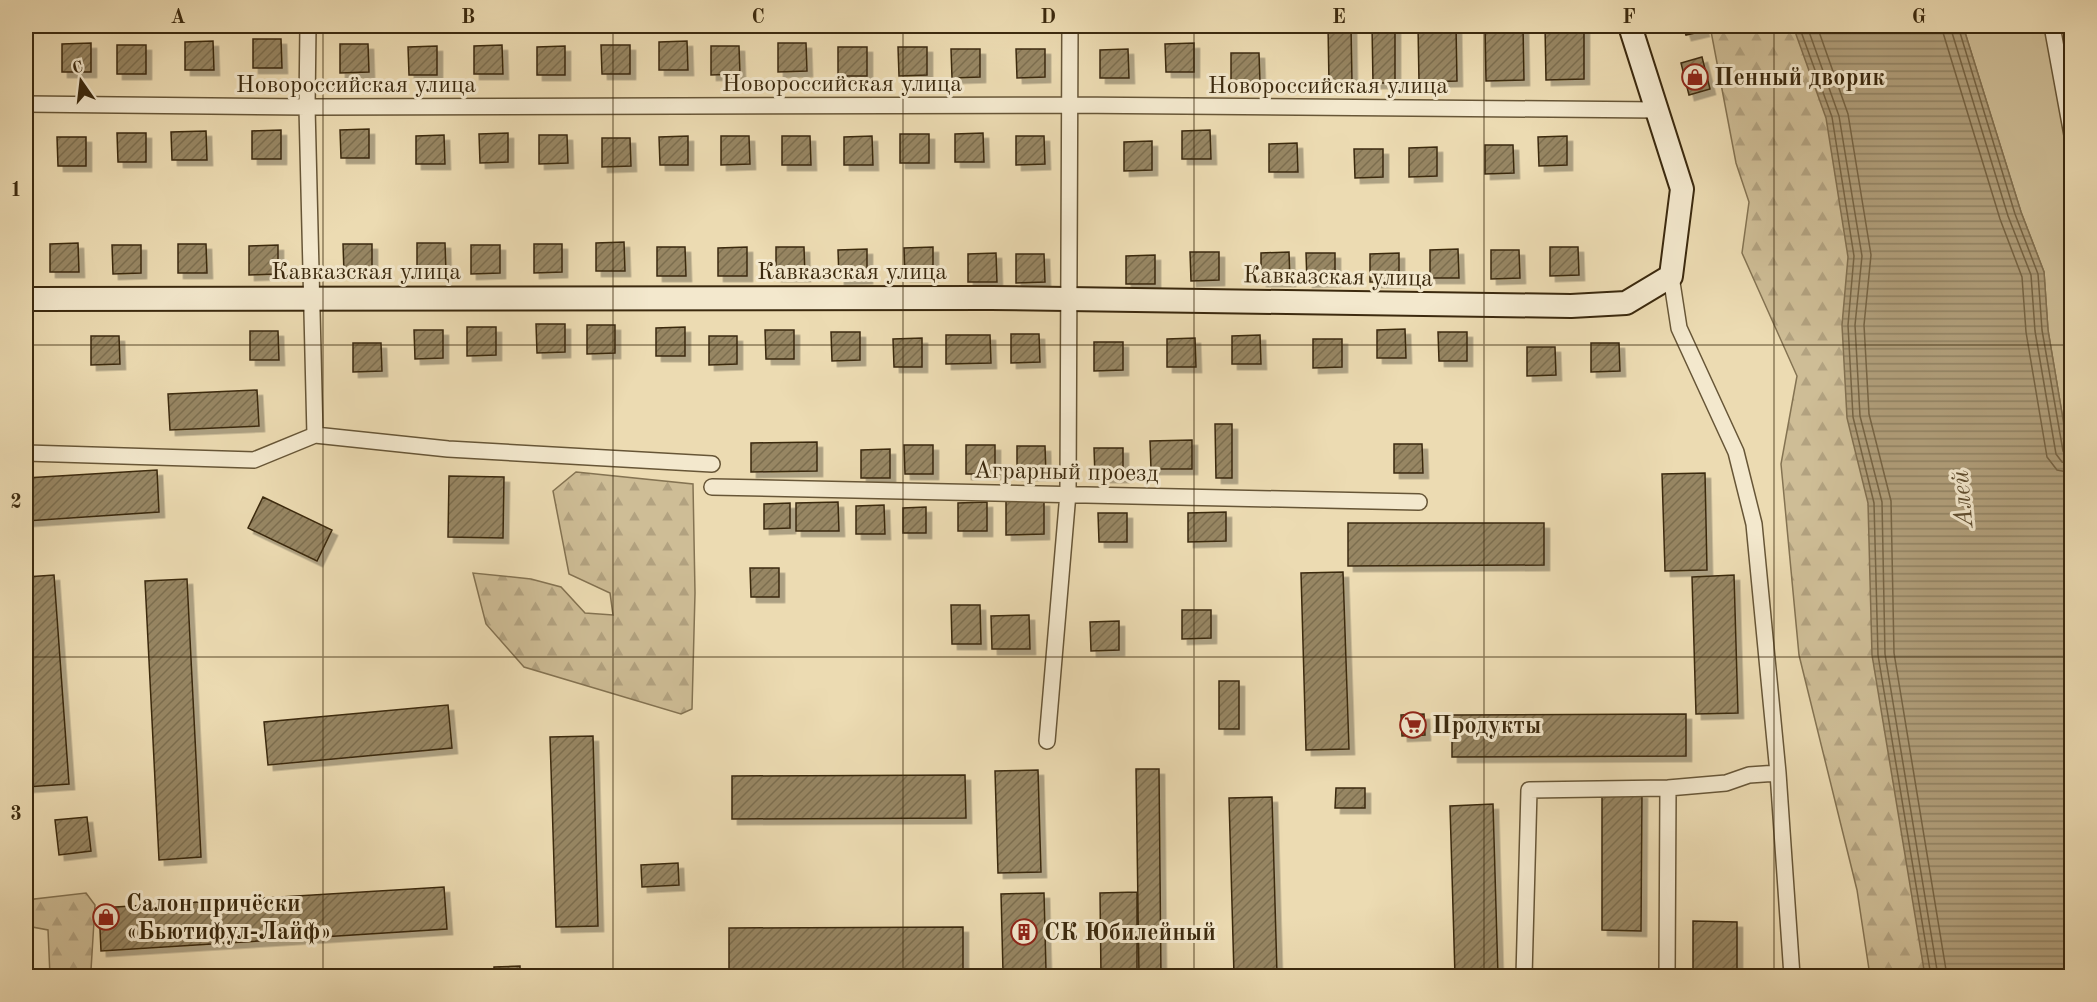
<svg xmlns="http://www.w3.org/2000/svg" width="2097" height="1002" viewBox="0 0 2097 1002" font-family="'Old Standard TT',serif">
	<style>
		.forest { fill: url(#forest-firs); stroke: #847352; stroke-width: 1.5 }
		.garden { fill: #cebd96; stroke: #847352; stroke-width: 1.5 }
		.water { fill: url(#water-rules); stroke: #816f4f; stroke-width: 1.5 }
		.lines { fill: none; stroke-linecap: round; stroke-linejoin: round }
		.shore { stroke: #766444; stroke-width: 1.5 }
		.building { fill: url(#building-hatch); stroke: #3b290e; stroke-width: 1.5; filter: url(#shadow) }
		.street-casing { stroke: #675637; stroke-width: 18 }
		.secondary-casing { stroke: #3b290e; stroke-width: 26 }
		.street { stroke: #f3e8cd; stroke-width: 15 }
		.secondary { stroke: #f3e8cd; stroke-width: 22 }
		.grid { fill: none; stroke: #3b290e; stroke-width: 1.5; stroke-opacity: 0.55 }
		.labels { text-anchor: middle; stroke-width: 6; stroke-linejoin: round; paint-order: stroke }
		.poi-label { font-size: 24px; font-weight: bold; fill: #3b290e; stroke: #f3e8cd; text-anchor: start }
		.street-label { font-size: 24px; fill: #3b290e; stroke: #f3e8cd }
		.water-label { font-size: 26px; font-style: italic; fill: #5e4c2e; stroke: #f3e8cd }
		.neatline { fill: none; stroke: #3b290e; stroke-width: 2 }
		.grid-label { font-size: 20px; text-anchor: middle; font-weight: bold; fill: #3b290e }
	</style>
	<defs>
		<pattern id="forest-firs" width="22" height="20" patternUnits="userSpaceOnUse" patternTransform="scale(1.5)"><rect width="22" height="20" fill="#cebd96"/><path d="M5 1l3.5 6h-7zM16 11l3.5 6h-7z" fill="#b2a280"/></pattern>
		<pattern id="water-rules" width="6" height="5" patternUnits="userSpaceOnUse" patternTransform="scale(1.5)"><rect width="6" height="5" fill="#b09e7a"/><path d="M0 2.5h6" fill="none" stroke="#908162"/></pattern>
		<pattern id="building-hatch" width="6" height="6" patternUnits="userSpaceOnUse" patternTransform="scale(1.5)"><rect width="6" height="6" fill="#978663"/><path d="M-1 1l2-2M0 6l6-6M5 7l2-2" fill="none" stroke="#7c6e50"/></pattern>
		<filter id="shadow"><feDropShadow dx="5.5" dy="5.5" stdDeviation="0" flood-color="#0004"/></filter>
	</defs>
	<rect width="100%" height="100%" fill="#ecdbb2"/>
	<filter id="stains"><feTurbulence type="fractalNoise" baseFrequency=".00333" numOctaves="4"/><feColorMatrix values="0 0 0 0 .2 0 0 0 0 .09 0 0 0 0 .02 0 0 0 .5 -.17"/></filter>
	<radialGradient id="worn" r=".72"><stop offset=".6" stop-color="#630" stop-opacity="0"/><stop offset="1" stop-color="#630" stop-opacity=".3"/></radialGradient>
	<path class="forest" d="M1710,26H1814L1847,157L1940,976H1870L1857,890L1799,655L1781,464L1797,376L1742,253L1749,202L1736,163Z
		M576,472L693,484L695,593L692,709L681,714L524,667L486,624L473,573L531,579L561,587L585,613L613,615L610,593L569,574L553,491Z
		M86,893L95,905L91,970L400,976H50L48,930L27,926L26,900Z"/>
	<path class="garden" d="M1963,26H2071V467L2048,330L2044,272L2021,212Z"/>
	<path class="water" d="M1793,26H1963L2021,212L2044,272L2048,330L2071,467V976H1925L1872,655L1868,503L1847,418L1842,325L1848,257L1826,118Z"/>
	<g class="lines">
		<path class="shore" d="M1799,26L1832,117L1854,256L1848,325L1853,417L1874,503L1878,655L1931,976
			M1807,26L1839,116L1862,256L1855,325L1860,416L1882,502L1885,654L1938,976
			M1817,26L1848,114L1871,255L1864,325L1869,414L1891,501L1894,653L1947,976
			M1941,26L2000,219L2022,277L2026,332L2047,457L2057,470L2072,473
			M1950,26L2008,216L2031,275L2035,331L2056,454L2062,462L2072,464
			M1958,26L2015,214L2038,274L2042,330L2063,451L2066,456L2072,457"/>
	</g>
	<path class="building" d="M1328,26H1351L1352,82L1329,83Z
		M1372,26H1395V83H1373Z
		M1418,26H1456L1457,81L1419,82Z
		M1485,26H1523L1524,80L1486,81Z
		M1545,26H1584V79L1546,80Z
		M1683,26H1702L1704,31L1686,35Z
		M253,39H281L282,68H253Z
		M213,41L214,70H185V42Z
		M687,41L688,70H659V42Z
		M91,43V72H62V44Z
		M778,43H806L807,71L778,72Z
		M1194,43V72H1166L1165,44Z
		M340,44H368L369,72L340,73Z
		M117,45H146V74H117Z
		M502,45L503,74H474V46Z
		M601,45H630V74H602Z
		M437,46V75H409L408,47Z
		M565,46V75H537V47Z
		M711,46H739L740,74L711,75Z
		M838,47H867V76H838Z
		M898,47H927V75L899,76Z
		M951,49H980V77L952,78Z
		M1016,49H1045V77L1017,78Z
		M1128,49L1129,78H1100V50Z
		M1231,53H1259L1260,82H1231Z
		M1702,57L1710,89L1689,95L1681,63Z
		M369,129V158H341L340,130Z
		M281,130V159H252V131Z
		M1210,130L1211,159H1182V131Z
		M206,131L207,160H172L171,132Z
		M117,133H146V162H118Z
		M508,133V162L480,163L479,134Z
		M983,133L984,162H955V134Z
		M900,134H929V163H900Z
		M444,135L445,164H416V136Z
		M539,135H567L568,163L539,164Z
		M688,136V165H660L659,137Z
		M721,136H749L750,164L721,165Z
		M782,136H810L811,165H782Z
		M872,136L873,165H844V137Z
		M1016,136H1044L1045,164L1016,165Z
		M1567,136V165L1539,166L1538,137Z
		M57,137H86V166H58Z
		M602,138H630L631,166L602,167Z
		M1152,141V170L1124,171V142Z
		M1297,143L1298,172H1269V144Z
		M1485,145H1513L1514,173L1485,174Z
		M1437,147V176L1409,177V148Z
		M1354,149H1383V177L1355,178Z
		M624,242L625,271H596V243Z
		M78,243L79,272H50V244Z
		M417,243H445L446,272H417Z
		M178,244H206L207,273H178Z
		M343,244H372V273H344Z
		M534,244H562V272L534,273Z
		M112,245H141V273L113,274Z
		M278,245V274L249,275V246Z
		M471,245H500V273L471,274Z
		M657,247H685L686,276H657Z
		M747,247V276H718V248Z
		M776,247H804L805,276H776Z
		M933,247V276H905L904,248Z
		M1550,247H1578L1579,275L1550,276Z
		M867,249V278L839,279L838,250Z
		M1458,249L1459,278H1430V250Z
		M1491,250H1519L1520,278L1491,279Z
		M1190,252H1219V280L1191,281Z
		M1289,252L1290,281H1261V253Z
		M996,253L997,282H968V254Z
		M1306,253H1335V281L1307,282Z
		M1399,253V282H1370V254Z
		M1016,254H1044L1045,282L1016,283Z
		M1155,255V284H1126V256Z
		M536,324H565V352L537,353Z
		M587,325H615V353L587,354Z
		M467,327H496V355L467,356Z
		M685,327V356H656V328Z
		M1405,329L1406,358H1377V330Z
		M414,330H443V358L415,359Z
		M765,330H794V359H766Z
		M250,331H278L279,360H250Z
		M831,332H860V360L832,361Z
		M1438,332H1467V361H1439Z
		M1011,334H1039L1040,362L1011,363Z
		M946,335H990L991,363L946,364Z
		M1260,335L1261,364H1232V336Z
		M91,336H119L120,364L91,365Z
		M709,336H737V364L709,365Z
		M922,338V367H894L893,339Z
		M1195,338L1196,367H1167V339Z
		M1313,339H1342V367L1313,368Z
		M1094,342H1123V370L1094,371Z
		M353,343H381L382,371L353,372Z
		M1591,343H1619L1620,371L1591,372Z
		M1527,347H1555L1556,375L1527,376Z
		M257,390L259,426L170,430L168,394Z
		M1215,424H1232V478H1216Z
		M1192,440V469H1151L1150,441Z
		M817,442V471L751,472V443Z
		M1394,444H1422L1423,473H1394Z
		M904,445H933V474H905Z
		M966,445H995V474H966Z
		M1017,446H1045L1046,475H1017Z
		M1094,448H1123V477H1095Z
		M890,449V478H861V450Z
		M157,470L159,512L26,521V478Z
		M1705,473L1707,570L1665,571L1662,474Z
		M449,476L504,477L503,538L448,537Z
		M263,497L332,530L317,561L248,528Z
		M1006,501H1044V534L1006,535Z
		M838,502L839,531H796V503Z
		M987,502V531H958V503Z
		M790,503V528L764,529V504Z
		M884,505L885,534H856V506Z
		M926,507V533H903V508Z
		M1226,512V541L1188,542V513Z
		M1098,513H1127V542H1099Z
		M1348,523H1544V565L1348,566Z
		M750,568H779V597H751Z
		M1343,572L1349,749L1306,750L1301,573Z
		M54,575L69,784L26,787V577Z
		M1734,575L1738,713L1696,714L1692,577Z
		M187,579L201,857L159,860L145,581Z
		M951,605H980L981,644H952Z
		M1182,610H1211V638L1182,639Z
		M1029,615L1030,649H992L991,616Z
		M1119,621V650L1091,651L1090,622Z
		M1219,681H1239V729H1219Z
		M448,705L452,748L268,765L264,722Z
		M1424,714L1425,735L1402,736L1401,715Z
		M1686,714V756L1452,757V715Z
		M593,736L598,926L556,927L550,737Z
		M1136,769H1159L1161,976H1139Z
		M1038,770L1041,872L998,873L995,771Z
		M965,775L966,818L732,819V776Z
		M1336,788H1365V808H1335Z
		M1602,793H1642L1641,931L1602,930Z
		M1272,797L1277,974L1234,975L1229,798Z
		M1493,804L1498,976H1455L1450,806Z
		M87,817L91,851L59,855L55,820Z
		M678,863L679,885L642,887L641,865Z
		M444,887L447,929L101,951L99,908Z
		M1137,892V976H1101L1100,893Z
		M1044,893L1046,970L1003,972L1001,894Z
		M1693,921L1737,922V976H1693Z
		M963,927V970L729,971V928Z
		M520,966V976H494V967Z"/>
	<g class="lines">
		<g class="street-casing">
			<path id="street" d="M308,26L307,107L315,435
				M2052,26L2072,135
				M26,104L307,107L1068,105L1658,110
				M1671,276L1679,328L1736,452L1754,524L1778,773L1792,976
				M26,453L254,460L315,435L448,449L712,464
				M712,487L1419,502
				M1047,741L1068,493L1070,26
				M1524,976L1529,790L1668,788L1726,783L1749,775L1778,773
				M1667,976L1668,788"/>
		</g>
		<g class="secondary-casing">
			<path id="secondary" d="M26,299L991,298L1571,306L1626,303L1671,276L1682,189L1630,26"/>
		</g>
		<use href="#street" class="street"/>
		<use href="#secondary" class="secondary"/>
	</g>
	<path class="grid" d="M323,26V976M613,26V976M903,26V976M1194,26V976M1484,26V976M1774,26V976M26,345H2072M26,657H2072"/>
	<defs>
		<g id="shop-ring" transform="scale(1.35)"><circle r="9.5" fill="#f3e8cd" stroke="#8f2418" stroke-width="1.5"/><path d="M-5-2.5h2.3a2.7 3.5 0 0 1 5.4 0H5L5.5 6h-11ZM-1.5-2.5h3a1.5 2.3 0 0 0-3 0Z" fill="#8f2418"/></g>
		<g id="supermarket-ring" transform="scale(1.35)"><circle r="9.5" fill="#f3e8cd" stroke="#8f2418" stroke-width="1.5"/><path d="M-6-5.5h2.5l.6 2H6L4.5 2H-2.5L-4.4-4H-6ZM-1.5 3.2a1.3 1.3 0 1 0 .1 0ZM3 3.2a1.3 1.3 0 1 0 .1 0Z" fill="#8f2418"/></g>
		<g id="building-ring" transform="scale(1.35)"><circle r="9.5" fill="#f3e8cd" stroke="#8f2418" stroke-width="1.5"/><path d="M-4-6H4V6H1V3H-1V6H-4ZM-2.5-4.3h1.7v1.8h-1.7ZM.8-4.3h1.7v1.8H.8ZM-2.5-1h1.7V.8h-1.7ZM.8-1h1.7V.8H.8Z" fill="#8f2418"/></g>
	</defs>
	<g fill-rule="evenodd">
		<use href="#shop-ring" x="1695" y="77"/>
		<use href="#supermarket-ring" x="1413" y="725"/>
		<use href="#shop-ring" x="106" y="917"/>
		<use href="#building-ring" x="1024" y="932"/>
	</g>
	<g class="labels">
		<g class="poi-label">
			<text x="1714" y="85">Пенный дворик</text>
			<text x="1432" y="733">Продукты</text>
			<text x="126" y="911">Салон причёски<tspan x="126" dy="28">«Бьютифул-Лайф»</tspan></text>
			<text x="1044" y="940">СК Юбилейный</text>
		</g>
		<g class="street-label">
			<text x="842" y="91">Новороссийская улица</text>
			<text x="356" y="92">Новороссийская улица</text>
			<text x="1328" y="93">Новороссийская улица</text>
			<text x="366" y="279">Кавказская улица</text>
			<text x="852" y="279">Кавказская улица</text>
			<text transform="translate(1338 276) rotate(1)" y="8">Кавказская улица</text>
			<text transform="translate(1066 471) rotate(1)" y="8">Аграрный проезд</text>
		</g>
		<g class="water-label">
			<text transform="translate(1961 499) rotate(-95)" y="9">Алей</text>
		</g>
	</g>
	<rect width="2097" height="1002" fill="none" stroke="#ecdbb2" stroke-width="66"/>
	<g transform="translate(81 81) rotate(346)" stroke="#f3e8cd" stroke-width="4.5" paint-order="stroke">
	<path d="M0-4.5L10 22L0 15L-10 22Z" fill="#3b290e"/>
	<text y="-9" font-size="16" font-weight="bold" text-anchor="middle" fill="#3b290e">С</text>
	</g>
	<rect x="33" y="33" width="2031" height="936" class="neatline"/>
	<g class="grid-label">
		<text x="178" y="23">A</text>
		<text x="468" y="23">B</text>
		<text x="758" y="23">C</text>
		<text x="1048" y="23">D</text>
		<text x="1339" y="23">E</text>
		<text x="1629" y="23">F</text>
		<text x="1919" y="23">G</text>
		<text x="16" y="196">1</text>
		<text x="16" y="508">2</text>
		<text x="16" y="820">3</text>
	</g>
	<rect width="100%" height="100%" filter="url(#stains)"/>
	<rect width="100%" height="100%" fill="url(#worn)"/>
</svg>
